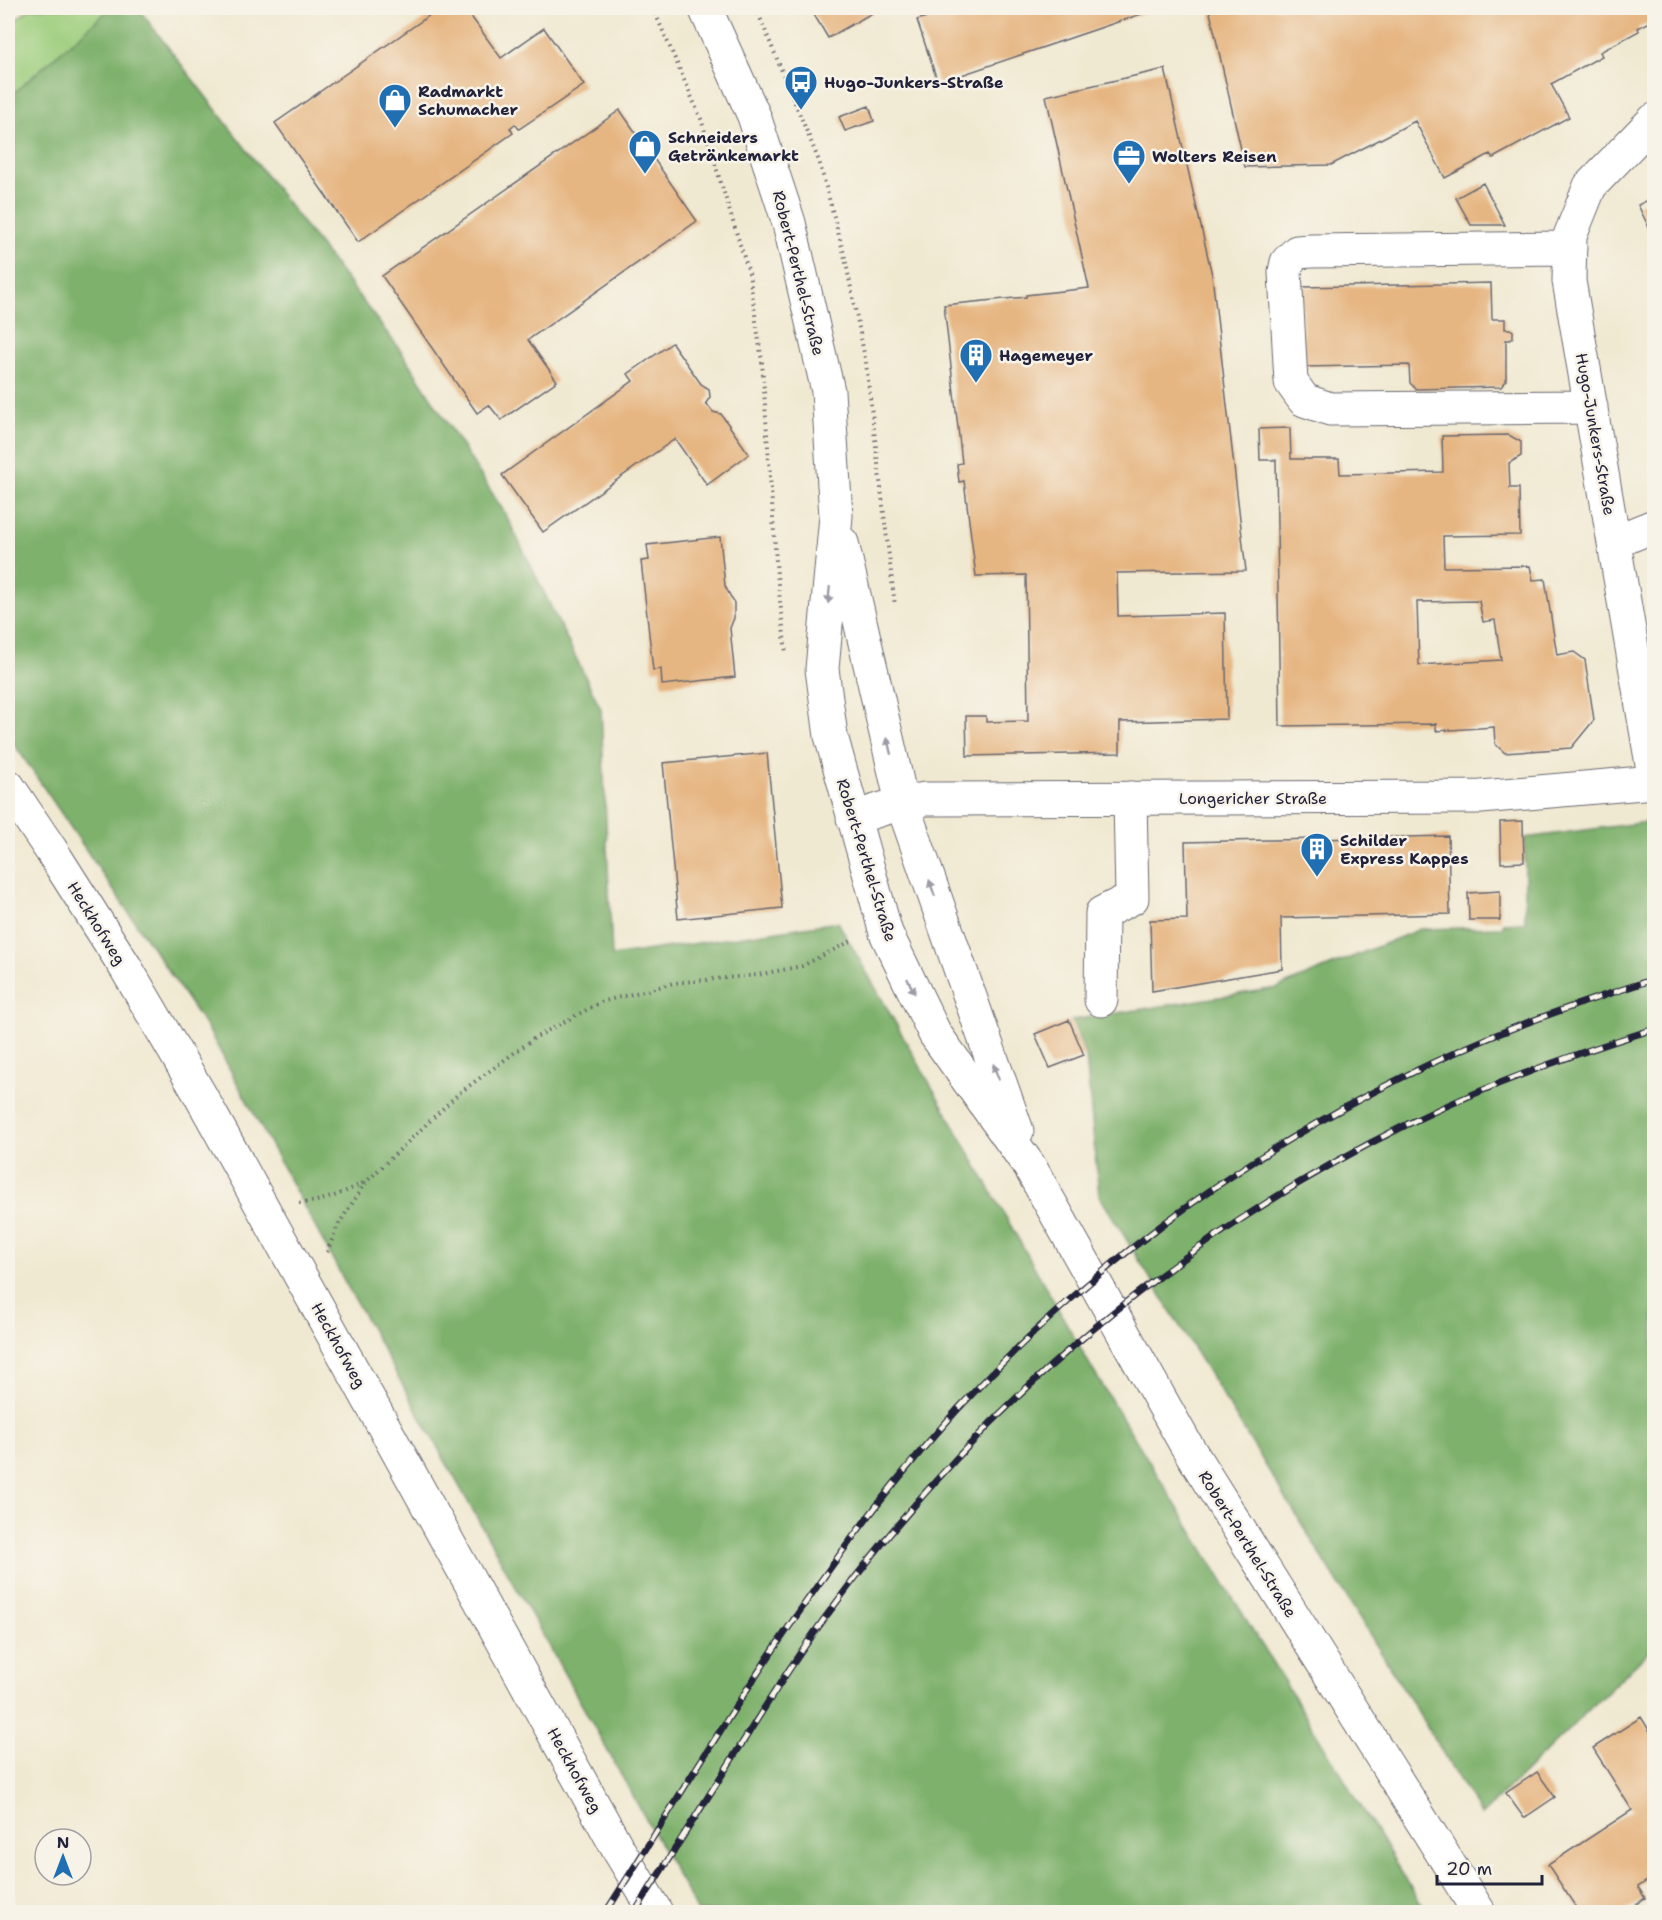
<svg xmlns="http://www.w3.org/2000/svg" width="1662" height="1920" viewBox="0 0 1662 1920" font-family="'Shantell Sans',sans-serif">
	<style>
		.green { fill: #9dce7d; stroke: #60785c; stroke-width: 1.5 }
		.forest { fill: #7eb16c; stroke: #506a54; stroke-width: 1.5 }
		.building { fill: #e6b682; fill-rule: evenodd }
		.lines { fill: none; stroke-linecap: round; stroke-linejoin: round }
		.minor-casing { stroke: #6a6870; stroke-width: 35 }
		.path { stroke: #6a6870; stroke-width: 4; stroke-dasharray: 1.5 4.5; stroke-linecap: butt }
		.minor { stroke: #fff; stroke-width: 33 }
		.rail-casing { stroke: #22223b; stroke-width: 7 }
		.rail { stroke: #f7f3e8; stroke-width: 4.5; stroke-dasharray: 14; stroke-linecap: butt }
		.oneway { fill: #9c9ca7 }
		.labels { text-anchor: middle; stroke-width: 5; stroke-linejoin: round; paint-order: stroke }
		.poi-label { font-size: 16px; font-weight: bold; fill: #22223b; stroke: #f7f3e8; text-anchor: start }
		.street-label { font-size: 16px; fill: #22223b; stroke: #f7f3e8 }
	</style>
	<rect width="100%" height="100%" fill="#f7f3e8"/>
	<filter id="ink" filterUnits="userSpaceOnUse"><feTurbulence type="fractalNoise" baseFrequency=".0167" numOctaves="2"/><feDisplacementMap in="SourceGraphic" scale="12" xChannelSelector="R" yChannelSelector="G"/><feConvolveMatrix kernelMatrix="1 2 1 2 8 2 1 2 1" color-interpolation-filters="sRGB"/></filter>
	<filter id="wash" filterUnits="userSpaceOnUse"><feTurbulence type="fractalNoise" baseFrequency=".008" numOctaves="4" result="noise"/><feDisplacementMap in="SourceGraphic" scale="24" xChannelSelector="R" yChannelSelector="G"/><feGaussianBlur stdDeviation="1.35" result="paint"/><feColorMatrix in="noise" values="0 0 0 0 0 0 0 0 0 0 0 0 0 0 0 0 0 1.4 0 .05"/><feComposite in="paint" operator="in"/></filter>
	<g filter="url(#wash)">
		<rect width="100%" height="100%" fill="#f0e9d2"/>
		<path class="green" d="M31,8H111L8,98V24L9,25Z"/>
		<path class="forest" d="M111,8H138L401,351L505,513L601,709L612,956L838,922L1094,1372L1426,1912H698L346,1284L209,1031L8,735V98Z
			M1654,821V1646L1481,1815L1099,1195L1086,1057L1072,1020L1277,988L1420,929L1503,927V923L1525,922V838Z"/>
		<g id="blocks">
			<path class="building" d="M440,8H465L501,58L544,28L584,85L519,129L515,124L510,128L513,133L358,242L275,123Z
				M810,8H881L828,38Z
				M955,8H1159L938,83L917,20Z
				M1209,8H1654V20L1638,28L1639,31L1600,52L1602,56L1551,84L1569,117L1493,158L1490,154L1445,178L1415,121L1331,165L1245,167Z
				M1165,69L1212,275L1246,571L1117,573L1118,616L1225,613L1227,719L1120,722V753L967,756L966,716H986V722L1028,721L1026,575L976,576L964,481L959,482L957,464L962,463L944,305L1026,297V295L1089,288L1046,96Z
				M869,106L874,121L845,131L839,117Z
				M620,110L697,221L528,340L557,381L501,420L489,405L477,413L382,276Z
				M1483,183L1505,225H1471L1456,198Z
				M1654,197V238L1638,205Z
				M1491,283L1492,319H1505V329H1510L1513,331V337L1510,340H1506V381L1501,387L1416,389L1410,383L1409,365L1303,367L1302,287Z
				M672,343L701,384L709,389L710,397L706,403L713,412L721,414L749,454L707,485L675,439L543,532L502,475L633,381L628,374Z
				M1290,428L1291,459H1339L1340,474L1443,472L1442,436L1509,435L1521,442V456L1509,463L1510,488H1519L1520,535L1443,536L1444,567L1530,566L1533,580L1545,579L1557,655L1574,652L1585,660L1594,720L1571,748L1505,753L1495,744L1494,727L1436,731V724L1280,726L1276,460H1260L1259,429ZM1479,601L1483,622L1495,620L1501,660L1419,665L1417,602Z
				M720,537L725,586L734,603V618L730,628L735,677L662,685L661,669L653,670L641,561L649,560L647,545Z
				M767,753L782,908L678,919L663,763Z
				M1523,821L1524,862L1501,863L1500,822Z
				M1448,836L1450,914L1281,918L1282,969L1152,991L1150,920L1187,919L1185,842Z
				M1500,891V920H1469L1468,893Z
				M1069,1020L1084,1055L1050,1068L1035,1034Z
				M1641,1717L1654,1738V1876L1638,1887L1645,1898L1624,1912H1579L1548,1865L1632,1810L1593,1748Z
				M1537,1772L1555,1797L1524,1818L1506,1793Z"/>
		</g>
	</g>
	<g filter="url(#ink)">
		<use href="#blocks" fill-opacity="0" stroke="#6a6870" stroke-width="1.5"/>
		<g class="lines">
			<g class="minor-casing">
				<path id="minor" d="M705,8L754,116L789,223L828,391L836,516L822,669L831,736L886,933L935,1034L1030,1167L1185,1443L1479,1912
					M1654,120L1590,186L1570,236L1569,281L1654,776
					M1570,248L1311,251L1297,252L1287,262L1285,272L1291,382L1304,400L1330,409L1591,407
					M1614,542L1654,526
					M842,543L902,803L1017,1131
					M8,786L51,850L126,968L199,1093L618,1849L656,1912
					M853,818L902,803L925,799L1481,797L1654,782
					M1101,1000L1102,913L1132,898L1130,798"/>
			</g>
			<path class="path" d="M653,8L701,119L749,273L762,362L777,575L786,653
				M756,8L819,161L845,258L866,363L895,606
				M299,1203C324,1202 343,1193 365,1182
				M327,1252L338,1225L366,1182L458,1094L536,1037L601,1002L674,983L757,975L802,966L853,940"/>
			<use href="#minor" class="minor"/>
			<g class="rail-casing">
				<path id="rail" d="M606,1912C697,1768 786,1619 893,1485C1049,1289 1259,1134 1491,1037C1544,1015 1599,997 1654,979
					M635,1912C669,1858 704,1803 739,1748C770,1699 801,1649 836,1603C987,1399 1180,1236 1408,1124C1487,1085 1570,1055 1654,1029"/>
			</g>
			<use href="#rail" class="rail"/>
		</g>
		<defs><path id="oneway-solid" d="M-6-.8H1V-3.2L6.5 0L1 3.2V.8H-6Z" transform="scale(1.5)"/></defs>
		<g class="oneway">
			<use href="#oneway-solid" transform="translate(829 595) rotate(95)"/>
			<use href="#oneway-solid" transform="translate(889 746) rotate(-103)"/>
			<use href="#oneway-solid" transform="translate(932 888) rotate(-109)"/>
			<use href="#oneway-solid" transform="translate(911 986) rotate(64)"/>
			<use href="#oneway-solid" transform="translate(996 1072) rotate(-109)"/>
		</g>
	</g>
	<defs>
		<g id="bus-pin" transform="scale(1.725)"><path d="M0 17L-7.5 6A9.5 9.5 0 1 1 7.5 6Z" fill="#1f6fb2" stroke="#f7f3e8"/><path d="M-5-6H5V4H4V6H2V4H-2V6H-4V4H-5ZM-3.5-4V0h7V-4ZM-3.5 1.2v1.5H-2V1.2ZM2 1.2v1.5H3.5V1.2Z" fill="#fff"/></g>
		<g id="shop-pin" transform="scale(1.725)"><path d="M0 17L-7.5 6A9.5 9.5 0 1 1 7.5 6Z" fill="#1f6fb2" stroke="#f7f3e8"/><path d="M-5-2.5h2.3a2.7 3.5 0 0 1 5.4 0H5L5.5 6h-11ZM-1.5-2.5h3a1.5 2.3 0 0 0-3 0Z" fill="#fff"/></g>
		<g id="office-pin" transform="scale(1.725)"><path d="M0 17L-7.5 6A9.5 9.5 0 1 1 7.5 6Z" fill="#1f6fb2" stroke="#f7f3e8"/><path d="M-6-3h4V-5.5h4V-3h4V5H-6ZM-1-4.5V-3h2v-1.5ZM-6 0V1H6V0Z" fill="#fff"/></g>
		<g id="building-pin" transform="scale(1.725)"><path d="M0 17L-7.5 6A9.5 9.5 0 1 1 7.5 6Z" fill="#1f6fb2" stroke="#f7f3e8"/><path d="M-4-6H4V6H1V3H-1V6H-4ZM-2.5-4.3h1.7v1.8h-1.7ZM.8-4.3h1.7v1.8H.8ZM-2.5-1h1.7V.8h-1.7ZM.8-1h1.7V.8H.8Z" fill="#fff"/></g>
	</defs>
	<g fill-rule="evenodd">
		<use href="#bus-pin" x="801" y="82"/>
		<use href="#shop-pin" x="395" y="100"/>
		<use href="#shop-pin" x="645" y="146"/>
		<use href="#office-pin" x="1129" y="156"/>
		<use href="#building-pin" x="976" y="355"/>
		<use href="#building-pin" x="1317" y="849"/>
	</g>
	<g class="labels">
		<g class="poi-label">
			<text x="824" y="88">Hugo-Junkers-Straße</text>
			<text x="418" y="97">Radmarkt<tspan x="418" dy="18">Schumacher</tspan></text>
			<text x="668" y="143">Schneiders<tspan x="668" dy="18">Getränkemarkt</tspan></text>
			<text x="1152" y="162">Wolters Reisen</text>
			<text x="999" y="361">Hagemeyer</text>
			<text x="1340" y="846">Schilder<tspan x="1340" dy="18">Express Kappes</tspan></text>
		</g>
		<g class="street-label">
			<text transform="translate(799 273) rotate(76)" y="6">Robert-Perthel-Straße</text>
			<text transform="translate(1596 434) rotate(80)" y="6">Hugo-Junkers-Straße</text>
			<text x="1253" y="804">Longericher Straße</text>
			<text transform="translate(867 860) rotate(73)" y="6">Robert-Perthel-Straße</text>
			<text transform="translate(97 923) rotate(58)" y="6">Heckhofweg</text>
			<text transform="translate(339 1345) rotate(61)" y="6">Heckhofweg</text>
			<text transform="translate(1248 1544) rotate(58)" y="6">Robert-Perthel-Straße</text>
			<text transform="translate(575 1770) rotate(61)" y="6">Heckhofweg</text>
		</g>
	</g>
	<rect width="1662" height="1920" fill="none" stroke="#f7f3e8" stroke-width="30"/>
	<g transform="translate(63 1857)"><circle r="28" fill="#f7f3e8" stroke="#a29fa3" stroke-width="1.5"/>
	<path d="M0-4.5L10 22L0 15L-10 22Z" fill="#1f6fb2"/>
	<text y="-9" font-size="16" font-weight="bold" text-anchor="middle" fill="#22223b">N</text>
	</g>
	<path d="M1437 1875v9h105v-9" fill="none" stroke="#22223b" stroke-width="3"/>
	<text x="1446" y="1875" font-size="18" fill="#22223b" stroke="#f7f3e8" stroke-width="4.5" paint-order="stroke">20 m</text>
</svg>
